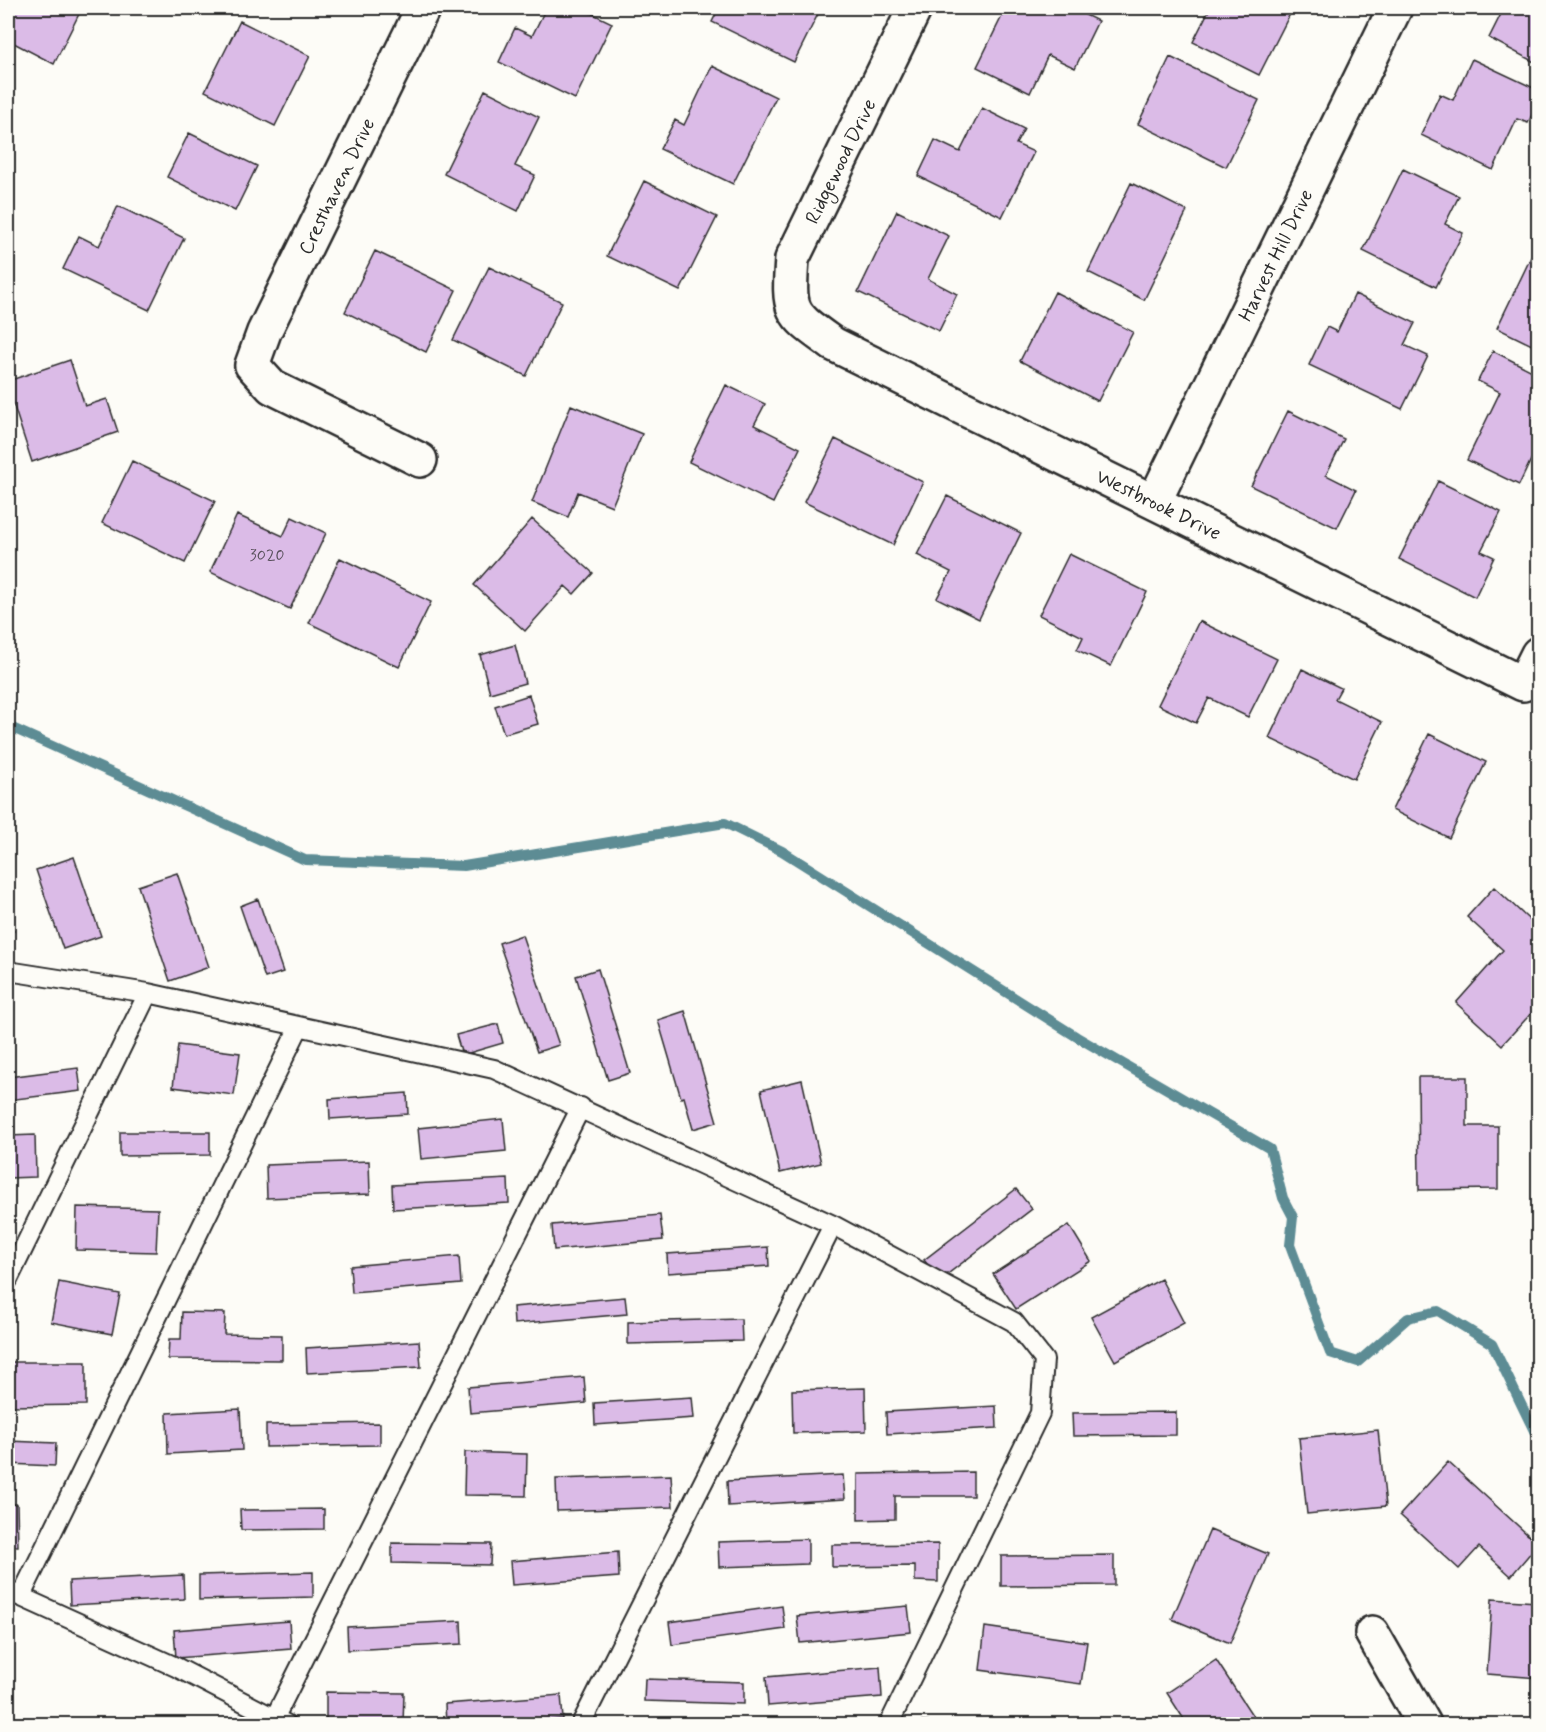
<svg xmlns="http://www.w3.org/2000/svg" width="1546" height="1732" viewBox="0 0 1546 1732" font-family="Mynerve,sans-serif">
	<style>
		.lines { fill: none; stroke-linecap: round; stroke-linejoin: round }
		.stream { stroke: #5d8c94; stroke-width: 10 }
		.building { fill: #dbbbe7; stroke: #2b2b2b; stroke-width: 1.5 }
		.lane-casing { stroke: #2b2b2b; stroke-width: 22 }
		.street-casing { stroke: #2b2b2b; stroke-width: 38 }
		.lane { stroke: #fdfcf7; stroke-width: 18 }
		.street { stroke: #fdfcf7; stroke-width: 33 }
		.labels { text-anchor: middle; stroke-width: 4.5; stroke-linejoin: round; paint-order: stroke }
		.number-label { font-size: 16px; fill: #574f5a }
		.street-label { font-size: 20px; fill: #2b2b2b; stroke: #fdfcf7 }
	</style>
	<rect width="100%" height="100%" fill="#fdfcf7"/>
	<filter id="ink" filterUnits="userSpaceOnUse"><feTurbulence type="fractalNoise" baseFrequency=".0167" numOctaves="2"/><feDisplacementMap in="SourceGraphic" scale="12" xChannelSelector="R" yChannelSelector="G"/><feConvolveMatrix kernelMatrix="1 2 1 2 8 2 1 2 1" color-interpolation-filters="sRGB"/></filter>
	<g filter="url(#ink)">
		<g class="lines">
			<path class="stream" d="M8,726L305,860L464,866L725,823L782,851L1077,1037L1270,1149L1283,1198L1293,1217L1290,1245L1330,1353L1358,1362L1408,1318L1438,1311L1492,1344L1538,1439"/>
		</g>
		<path class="building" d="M8,8H82L54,64L8,40Z
			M546,8H581L612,23L575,99L499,62L515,28L532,36Z
			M719,8H821L794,62L712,22Z
			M1006,8H1071L1098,21L1075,68L1048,55L1030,93L977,67Z
			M1210,8H1293L1259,75L1193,42Z
			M1504,8H1538V64L1489,38Z
			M240,21L310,56L275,126L205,91Z
			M1170,57L1259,100L1226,167L1138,124Z
			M1472,59L1538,90V102L1528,123L1517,119L1493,170L1421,135L1440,94L1453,100Z
			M712,66L776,97L733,184L660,149L675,120L684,125Z
			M485,90L539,117L515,166L535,175L518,211L444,174Z
			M982,108L1024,129L1016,144L1034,152L1002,217L918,176L935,140L960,152Z
			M189,133L257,166L235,211L167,177Z
			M1403,169L1459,196L1445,224L1463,233L1436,287L1363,251Z
			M644,181L717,217L680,291L607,256Z
			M1131,183L1187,211L1144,300L1088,272Z
			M118,206L184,238L149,310L63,269L79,236L99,246Z
			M897,211L949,236L928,279L957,294L939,331L858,292Z
			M375,251L456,290L426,352L345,312Z
			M1533,253L1538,256V348L1497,328Z
			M489,267L562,302L526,376L453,340Z
			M1055,292L1133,332L1098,401L1020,361Z
			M1355,294L1415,323L1404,345L1428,356L1402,409L1309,365L1327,327L1337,332Z
			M1493,351L1538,374V445L1519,485L1467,460L1500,392L1478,381Z
			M70,360L85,406L107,399L118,432L32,462L8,388V381Z
			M726,385L765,404L754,425L800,448L773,503L689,462Z
			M571,405L642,434L612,506L578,492L568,517L532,502Z
			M1288,411L1344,439L1326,475L1356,490L1337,528L1251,486Z
			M835,439L923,482L893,545L804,502Z
			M132,461L215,501L185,563L102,523Z
			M1438,481L1501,512L1481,551L1494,557L1475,597L1399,559Z
			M947,496L1021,533L979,619L937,598L951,572L917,555Z
			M237,515L283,536L292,517L326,533L290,609L210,572Z
			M532,519L593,573L574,594L565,586L525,631L474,585Z
			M1069,554L1147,592L1111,666L1077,650L1083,637L1039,615Z
			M340,558L431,602L399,667L309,623Z
			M1199,621L1277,659L1248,717L1209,698L1196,723L1158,705Z
			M515,645L525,683L490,693L480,655Z
			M1302,669L1341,688L1335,699L1382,722L1354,779L1269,738Z
			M529,695L538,724L504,734L495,706Z
			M1429,734L1486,762L1449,838L1392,810Z
			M74,857L101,936L63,949L36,870Z
			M177,873L209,967L170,981L138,886Z
			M1494,887L1538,928V1006L1502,1045L1456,1003L1503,950L1467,917Z
			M258,899L283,972L265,978L240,906Z
			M8,913L14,931L8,934Z
			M522,935L559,1045L537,1052L499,943Z
			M598,969L630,1073L608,1080L576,976Z
			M685,1011L717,1122L693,1129L684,1097L681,1098L658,1020Z
			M498,1024L503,1043L462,1055L456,1035Z
			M178,1045L240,1053L234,1095L173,1087Z
			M78,1068L81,1091L8,1100V1077Z
			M1418,1077H1467V1126H1498V1189L1419,1190Z
			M802,1080L821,1163L780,1173L761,1090Z
			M407,1093L408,1114L330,1119L329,1099Z
			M503,1119L506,1151L421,1159L418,1128Z
			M120,1132H210V1155L120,1156Z
			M35,1135L36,1177L8,1178V1136Z
			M369,1161L370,1194L267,1198L266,1165Z
			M508,1179L509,1203L393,1209L392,1185Z
			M1016,1189L1032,1209L940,1280L924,1260Z
			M77,1207L158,1209L156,1252L76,1250Z
			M660,1215L663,1240L554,1250L552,1225Z
			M1069,1225L1091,1261L1016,1309L993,1274Z
			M768,1247L769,1266L668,1273L667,1254Z
			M459,1256L461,1284L352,1293L350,1266Z
			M1161,1279L1184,1323L1115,1361L1091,1317Z
			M59,1282L120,1294L112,1334L51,1322Z
			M625,1297L627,1314L514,1324L513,1307Z
			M182,1312L225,1313L224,1334L282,1335V1360L168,1359L169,1339H181Z
			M741,1319L742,1341L628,1344V1322Z
			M419,1341L421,1367L307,1373L306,1348Z
			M8,1362H86V1405L8,1406Z
			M584,1377L586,1403L470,1413L468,1387Z
			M865,1388L866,1431L793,1433L792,1390Z
			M692,1397L694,1418L595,1425L594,1403Z
			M996,1406L997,1428L887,1434L886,1412Z
			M240,1409L242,1450L168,1454L167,1413Z
			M1176,1412V1435L1073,1436L1072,1413Z
			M380,1423V1445L266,1447V1425Z
			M1378,1430L1386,1506L1307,1514L1299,1438Z
			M8,1441L56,1443L55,1466L8,1464Z
			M465,1452L527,1454L526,1496L464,1495Z
			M1448,1462L1538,1544L1511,1576L1479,1547L1459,1569L1400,1515Z
			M973,1472V1496H895V1519L858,1520V1474Z
			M671,1475L673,1507L557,1511L556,1479Z
			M843,1475L845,1499L728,1506L727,1481Z
			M8,1504H17L18,1546H8Z
			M324,1509V1529L241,1530L240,1510Z
			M1210,1530L1268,1554L1230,1643L1172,1619Z
			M808,1539V1564L719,1567L718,1542Z
			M392,1543L491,1544L490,1565L392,1563Z
			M938,1544V1582L915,1581V1566L832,1567V1545Z
			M618,1552L619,1577L512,1585L510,1561Z
			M1114,1555V1585L1001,1586V1556Z
			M313,1572V1597L199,1600V1575Z
			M183,1575L184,1599L70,1605L69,1581Z
			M1492,1599L1538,1602V1678L1487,1674Z
			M782,1606L785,1629L672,1645L669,1622Z
			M908,1606L911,1632L800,1643L797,1616Z
			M289,1621L291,1649L176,1658L174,1630Z
			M461,1621L462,1644L348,1650L347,1627Z
			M985,1627L1087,1642L1081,1684L980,1670Z
			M1216,1660L1258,1724H1187L1167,1693Z
			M880,1667L882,1697L768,1706L766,1677Z
			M645,1679L744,1682V1704L644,1701Z
			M326,1692L404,1693L403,1724H326Z
			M561,1695L563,1719L496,1724H446L445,1704Z
			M141,1718L142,1724H122V1720Z
			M922,1722L955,1724H922Z"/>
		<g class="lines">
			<g class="lane-casing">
				<path id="lane" d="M8,971L148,993L494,1069L833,1225L1014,1322L1044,1360L1040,1413L889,1724
					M8,1280L148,993
					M8,1591L176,1667L286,1724
					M21,1596L299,1027
					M274,1719L581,1107
					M581,1724L833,1225"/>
			</g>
			<g class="street-casing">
				<path id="street" d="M915,8L792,259C788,314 790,313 833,344L1523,684L1538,654
					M420,460L272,387L252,365L264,332L423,8
					M1154,502L1395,8
					M1372,1633L1424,1724"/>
			</g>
			<use href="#lane" class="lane"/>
			<use href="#street" class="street"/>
		</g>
	</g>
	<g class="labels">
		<g class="number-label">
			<text x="267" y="560">3020</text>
		</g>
		<g class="street-label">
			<text transform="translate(840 161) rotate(-64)" y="7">Ridgewood Drive</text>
			<text transform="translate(336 186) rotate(-64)" y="7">Cresthaven Drive</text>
			<text transform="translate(1275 255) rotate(-64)" y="7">Harvest Hill Drive</text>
			<text transform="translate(1159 504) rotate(26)" y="7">Westbrook Drive</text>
		</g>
	</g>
	<rect width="1546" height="1732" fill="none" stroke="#fdfcf7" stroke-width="30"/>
	<rect x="15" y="15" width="1516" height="1702" fill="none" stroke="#2b2b2b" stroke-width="2" filter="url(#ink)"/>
</svg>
